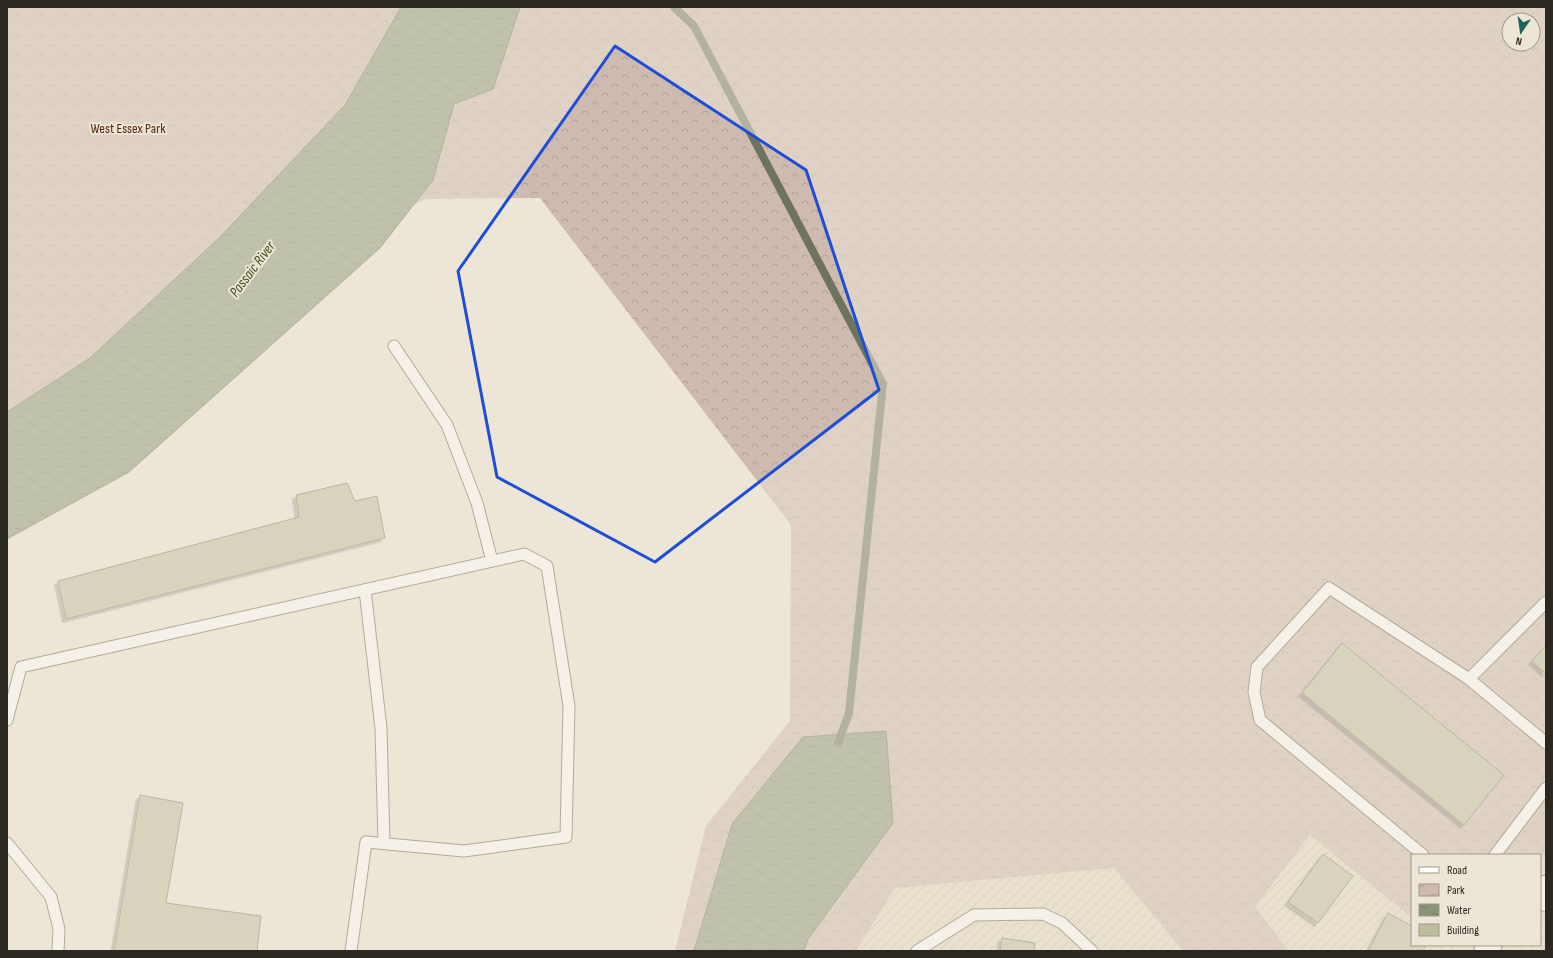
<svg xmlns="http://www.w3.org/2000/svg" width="1553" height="958" viewBox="0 0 1553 958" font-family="'Sofia Sans Condensed',sans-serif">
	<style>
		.industrial { fill: url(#industrial-furrows) }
		.forest { fill: url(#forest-crowns); fill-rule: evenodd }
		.park { fill: url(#park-tufts) }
		.water { fill: url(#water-ripples); stroke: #6d745e }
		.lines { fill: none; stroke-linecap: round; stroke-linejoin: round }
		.stream { stroke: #6d745e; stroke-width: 8 }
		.building { fill: #bebd9d; stroke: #7c7b6c; filter: url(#shadow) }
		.service-casing { stroke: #696354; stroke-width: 13 }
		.minor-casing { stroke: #696354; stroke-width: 23 }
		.service { stroke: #fff; stroke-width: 11 }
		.minor { stroke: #fff; stroke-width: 21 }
		.marked { fill: none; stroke: #1d4ed8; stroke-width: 3; stroke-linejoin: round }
		.labels { text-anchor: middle; stroke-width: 4; stroke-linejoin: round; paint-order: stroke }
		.park-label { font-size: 14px; fill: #542a0f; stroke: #ede5d5 }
		.water-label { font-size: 15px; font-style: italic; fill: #435223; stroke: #ede5d5 }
	</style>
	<defs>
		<pattern id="industrial-furrows" width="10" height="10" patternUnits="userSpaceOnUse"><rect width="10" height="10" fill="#e4dac3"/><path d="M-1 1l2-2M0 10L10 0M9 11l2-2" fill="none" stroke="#c4bba7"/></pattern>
		<pattern id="forest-crowns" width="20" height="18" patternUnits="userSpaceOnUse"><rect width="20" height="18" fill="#cfbab0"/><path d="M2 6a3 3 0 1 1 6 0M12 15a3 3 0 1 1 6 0" fill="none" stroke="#b2a097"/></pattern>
		<pattern id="park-tufts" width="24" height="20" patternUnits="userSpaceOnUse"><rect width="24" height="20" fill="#cfbab0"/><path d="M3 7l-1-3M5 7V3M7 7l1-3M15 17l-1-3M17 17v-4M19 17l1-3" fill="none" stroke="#b2a097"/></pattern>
		<pattern id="water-ripples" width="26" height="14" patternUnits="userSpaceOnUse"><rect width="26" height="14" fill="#8a9578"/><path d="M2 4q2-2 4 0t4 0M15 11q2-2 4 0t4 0" fill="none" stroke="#717a62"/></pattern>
		<filter id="shadow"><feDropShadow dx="-3.5" dy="3.5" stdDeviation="0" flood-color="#0004"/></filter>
	</defs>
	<rect width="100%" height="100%" fill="#ede5d5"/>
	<path class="industrial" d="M1310,834L1412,918V945H1444L1449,949L1453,945H1540V858L1546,852V951H1289L1254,907Z
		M1114,868L1183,951H856L895,888Z"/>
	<path class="forest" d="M7,7H1546V852L1540,858V855H1412V918L1310,835L1255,907L1289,951H1183L1114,868L895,888L856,951H675L706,826L790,721L791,525L540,198L426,199L90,358L7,412ZM1509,20H1533V44H1509Z"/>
	<path class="park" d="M7,7H383L380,20L197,234L29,368L7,381Z"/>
	<path class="water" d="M401,7H520L493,89L454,104L433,180L380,248L129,472L7,539V412L90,358L220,237L345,105Z
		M886,731L893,823L808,939L804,951H694L732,824L803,737Z"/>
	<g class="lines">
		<path class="stream" d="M674,7L694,26L883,384L849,713L838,743"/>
	</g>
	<path class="building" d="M347,483L355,501L377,496L385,538L66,619L58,581L299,517L296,495Z
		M1342,643L1504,775L1464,825L1302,693Z
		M1546,646V674L1532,661Z
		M140,795L183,803L166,903L261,916L257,951H114Z
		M1323,854L1353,876L1318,923L1288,902Z
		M1388,913L1412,926V945H1426L1423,951H1368Z
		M1002,938L1035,943L1034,951H1000Z"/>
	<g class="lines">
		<g class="service-casing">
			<path id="service" d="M394,346L447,425L477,503L492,561
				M365,590L381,728L384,843
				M1469,679L1546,743
				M7,720L21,667L524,554L547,566L569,706L566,837L464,851L366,842L351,951
				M7,843L51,897L59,929L58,951
				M1423,855L1260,720L1254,692L1257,667L1329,588L1469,679L1546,602
				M1495,855L1546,788
				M1540,901L1546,906
				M917,951L974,915L1043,914L1062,923L1092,951"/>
		</g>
		<g class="minor-casing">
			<path id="minor" d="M1540,892L1546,886
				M1485,951L1491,945"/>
		</g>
		<use href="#service" class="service"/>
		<use href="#minor" class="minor"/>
	</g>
	<path d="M0 0H1553V958H0ZM615,46L806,170L879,390L655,562L497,477L458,271Z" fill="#ede5d5" fill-opacity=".55" fill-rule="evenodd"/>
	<path class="marked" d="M615,46L806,170L879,390L655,562L497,477L458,271Z"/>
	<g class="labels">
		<g class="park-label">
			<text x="128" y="133">West Essex Park</text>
		</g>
		<g class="water-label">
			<text transform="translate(252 269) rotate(-53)" y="5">Passaic River</text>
		</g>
	</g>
	<rect width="1553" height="958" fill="none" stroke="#2a2821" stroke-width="16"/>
	<rect x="1411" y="854" width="130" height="92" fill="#ede5d5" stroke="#9f998d"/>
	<rect x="1419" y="867" width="20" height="6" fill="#ffffff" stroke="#9f998d"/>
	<text x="1447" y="874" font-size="12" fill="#2a2821">Road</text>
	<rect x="1419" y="884" width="20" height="12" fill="url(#park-tufts)" stroke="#9f998d"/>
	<text x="1447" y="894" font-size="12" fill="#2a2821">Park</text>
	<rect x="1419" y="904" width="20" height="12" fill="url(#water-ripples)" stroke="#9f998d"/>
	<text x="1447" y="914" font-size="12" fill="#2a2821">Water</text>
	<rect x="1419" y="924" width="20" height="12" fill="#bebd9d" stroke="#9f998d"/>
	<text x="1447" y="934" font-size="12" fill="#2a2821">Building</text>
	<g transform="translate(1521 32) rotate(193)"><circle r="19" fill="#ede5d5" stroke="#9f998d"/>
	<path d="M0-3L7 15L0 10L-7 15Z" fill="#1d655a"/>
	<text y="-6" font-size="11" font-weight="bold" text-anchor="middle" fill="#2a2821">N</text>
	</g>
</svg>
